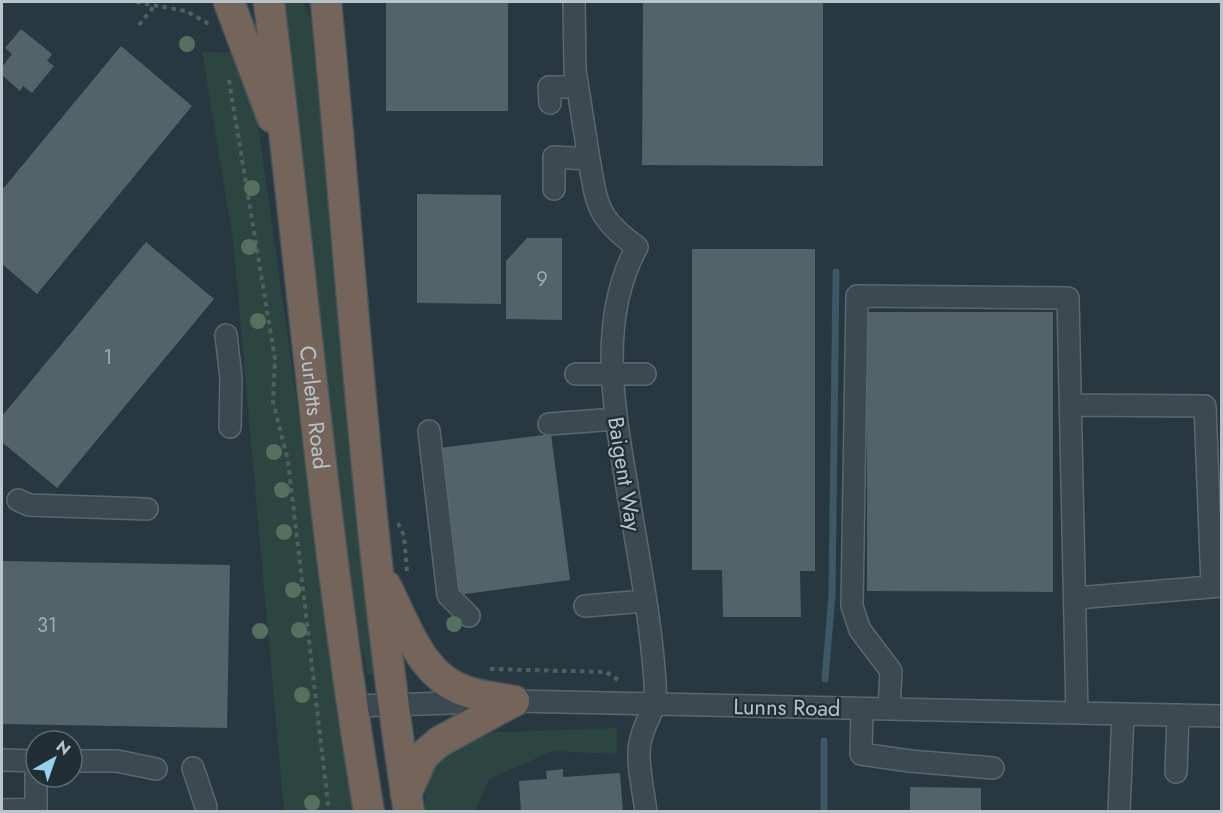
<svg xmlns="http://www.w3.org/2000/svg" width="1223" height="813" viewBox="0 0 1223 813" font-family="Jost,sans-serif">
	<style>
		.grass { fill: #2d4540 }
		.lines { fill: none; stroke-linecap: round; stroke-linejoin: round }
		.stream { stroke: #3e5866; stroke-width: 7 }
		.building { fill: #52636a }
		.minor-casing { stroke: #5a676d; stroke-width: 24 }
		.highway-casing { stroke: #47545a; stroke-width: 33 }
		.path { stroke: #4d625e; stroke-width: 4; stroke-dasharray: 4.5 4.5; stroke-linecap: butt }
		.minor { stroke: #3c4950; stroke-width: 21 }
		.highway { stroke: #75645a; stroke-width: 30 }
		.tree { fill: #55705f }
		.labels { text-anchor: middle; stroke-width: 4.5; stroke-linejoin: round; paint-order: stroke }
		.number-label { font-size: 20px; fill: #9facb2 }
		.street-label { font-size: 22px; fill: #b9c4ca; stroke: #212f35 }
	</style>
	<rect width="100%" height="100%" fill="#283840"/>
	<path class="grass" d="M283,2H303L315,29L320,57L374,668V673L368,675L353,610Z
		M202,52L237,53L255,104L354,811H284L233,239Z
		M617,728V754L553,751L489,779L475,811L425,812V774L431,762L478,733Z"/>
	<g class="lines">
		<path class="stream" d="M825,679L832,595L836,272
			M824,812V741"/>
	</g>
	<path class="building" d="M386,2H508V111H386Z
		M643,2H823V166L642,165Z
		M21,29L52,54L47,61L54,66L32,93L23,86L20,91L2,75V67L12,54L5,48Z
		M121,46L192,106L37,294L2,264V190Z
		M417,194L501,195V304L417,303Z
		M527,238H562V320L506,319V261Z
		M146,242L214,299L57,488L2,442V416Z
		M692,249H815V571H800L801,617H723L722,570H692Z
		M867,312H1053V592L867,591Z
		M551,434L570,580L458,595L439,448Z
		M2,561L230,565L227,728L2,724Z
		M563,769V777L620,773L623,812H521L519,781L547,779L546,771Z
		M910,787L981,788V812H910Z"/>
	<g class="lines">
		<g class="minor-casing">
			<path id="minor" d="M574,2L575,70L589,159
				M550,103L549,87H577
				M554,189V157L589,159C597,206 597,218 637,247C596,321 615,414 628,493C638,555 651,619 655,683C657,714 645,717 640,743C636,760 644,794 646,812
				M226,335L231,378L230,427
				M576,374H645
				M1071,405L1205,406L1212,585
				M549,424L616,419
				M429,431L448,595L469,616
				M18,500L29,505L147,509
				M1076,598L1222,586
				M585,606L645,601
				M353,706L514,701L1222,716
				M862,709L861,754L910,761L993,768
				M889,709L891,671L860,630L852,606L857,296L1068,298L1077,713
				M2,760L36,761
				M36,761V812
				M72,761H117L156,769
				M193,768L206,807
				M1176,772L1178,715
				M4,810L36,809
				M1119,812L1123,714"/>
		</g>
		<g class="highway-casing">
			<g id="highway">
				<path d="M229,2L272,117"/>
				<path id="s1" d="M269,2C302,271 324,543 369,812"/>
				<path d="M326,2C352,272 367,543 409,812"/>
				<path d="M386,586C406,625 421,678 468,692C483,697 499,698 514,701"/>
				<path d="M406,794L423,756L439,742L514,701"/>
			</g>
		</g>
		<path class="path" d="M136,2L186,11L209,24
			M139,25L155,5
			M229,80L275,359L273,402L288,461L329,812
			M398,523L404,536L407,571
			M490,669L606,672L621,682"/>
		<use href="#minor" class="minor"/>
		<use href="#highway" class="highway"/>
	</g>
	<g class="tree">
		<circle cx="187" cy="44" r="8"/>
		<circle cx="252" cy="188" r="8"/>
		<circle cx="249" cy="247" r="8"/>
		<circle cx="258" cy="321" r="8"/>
		<circle cx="274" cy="452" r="8"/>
		<circle cx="282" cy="490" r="8"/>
		<circle cx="284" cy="532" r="8"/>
		<circle cx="293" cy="590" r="8"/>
		<circle cx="454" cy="624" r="8"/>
		<circle cx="299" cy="630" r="8"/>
		<circle cx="260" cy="631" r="8"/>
		<circle cx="302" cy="695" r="8"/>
		<circle cx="312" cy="803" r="8"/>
	</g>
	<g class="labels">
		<g class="number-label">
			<text x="542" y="286">9</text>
			<text x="108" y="364">1</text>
			<text x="47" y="632">31</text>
		</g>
		<g class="street-label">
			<text dy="8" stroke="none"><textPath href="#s1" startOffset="408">Curletts Road</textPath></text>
			<text transform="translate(625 474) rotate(81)" y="8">Baigent Way</text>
			<text transform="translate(787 707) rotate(1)" y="8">Lunns Road</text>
		</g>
	</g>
	<rect width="1223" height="813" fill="none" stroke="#b9c4ca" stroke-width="6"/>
	<g transform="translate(54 759) rotate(40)"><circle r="28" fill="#212f35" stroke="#5e6b71" stroke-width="1.5"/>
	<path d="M0-4.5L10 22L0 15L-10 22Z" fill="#98d1f0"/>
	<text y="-9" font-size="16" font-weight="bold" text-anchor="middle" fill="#b9c4ca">N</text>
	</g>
</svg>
